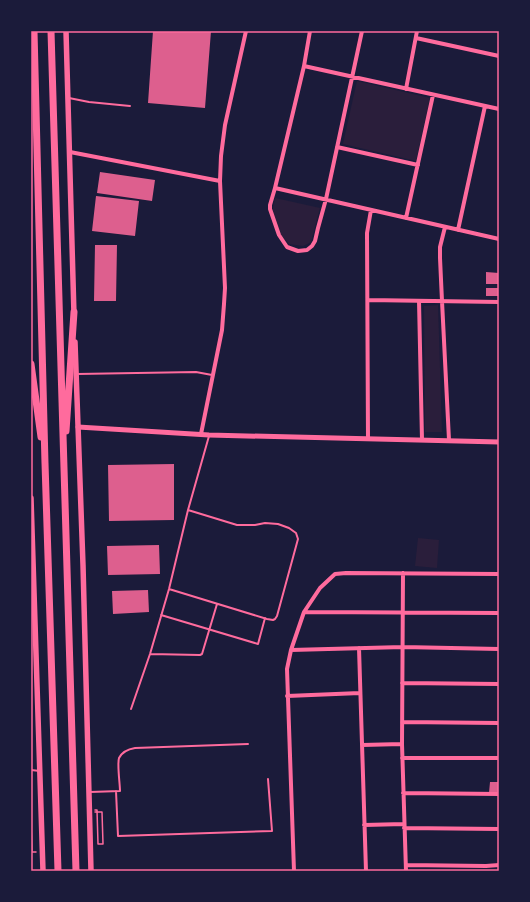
<svg xmlns="http://www.w3.org/2000/svg" width="530" height="902" viewBox="0 0 530 902" font-family="Roboto,sans-serif">
	<style>
		.green { fill: #2a1e3b }
		.building { fill: #dd5f8e }
		.lines { fill: none; stroke-linecap: round; stroke-linejoin: round }
		.path { stroke: #ff6b9d; stroke-width: 1.5 }
		.service { stroke: #ff6b9d; stroke-width: 2 }
		.minor { stroke: #ff6b9d; stroke-width: 4 }
		.tertiary { stroke: #ff6b9d; stroke-width: 5 }
		.secondary { stroke: #ff6b9d; stroke-width: 5.5 }
		.motorway { stroke: #ff6b9d; stroke-width: 7 }
		.neatline { fill: none; stroke: #ff6b9d; stroke-width: 1.5 }
	</style>
	<rect width="100%" height="100%" fill="#1b1b3a"/>
	<path class="green" d="M357,81L430,98L416,161L343,144Z
		M275,198L320,208L311,242L303,246L289,244L280,234L272,212Z
		M438,305L442,432H425L424,306Z
		M418,538L439,540L437,568L415,566Z"/>
	<path class="building" d="M153,31H211L205,108L148,103Z
		M100,172L155,180L152,201L97,193Z
		M96,196L139,201L135,236L92,231Z
		M95,245H117L116,301H94Z
		M486,272L499,273V284H486Z
		M486,288H499V296H486Z
		M174,464V520L109,521L108,465Z
		M159,545L160,574L108,575L107,546Z
		M148,590L149,612L113,614L112,591Z
		M490,782H499L498,793H489Z"/>
	<g class="lines">
		<path class="path" d="M95,810H97L98,844H103L102,812H95
			M31,824L32,852H36"/>
		<path class="service" d="M69,98L89,102L130,106
			M77,374L196,372L212,375
			M169,589L267,619L273,620L275,619L277,616L298,539L296,533L289,528L278,524L265,523L255,525H237L188,510
			M161,615L258,644L265,618
			M150,654L200,655L202,654L217,604
			M131,709L150,654L169,589L188,510L209,436
			M31,770L40,771
			M116,791L118,836L272,831L268,779
			M90,792L120,791C120,784 117,764 119,758C122,752 129,749 135,748L248,744"/>
		<path class="minor" d="M310,31L304,66L275,188L270,205V209L279,235L287,247L298,251L307,250L312,246L315,241L318,228L326,199L362,31
			M416,38L499,56
			M304,66L499,109
			M406,89L417,31
			M337,147L418,165
			M70,152L220,181
			M275,188L499,239
			M406,218L433,95
			M445,227L440,247V258L442,301L449,440
			M458,230L485,106
			M368,300L499,302
			M419,301L422,440
			M201,434L222,330L224,304L225,288L220,181L221,156L225,125L246,31
			M368,439L367,233L371,210
			M403,573L402,744L406,871
			M304,612L499,613
			M359,648L366,871
			M291,650L403,647L499,649
			M402,683L499,684
			M287,696L360,693
			M402,722L499,723
			M362,745L402,744
			M402,758H499
			M403,793L499,794
			M364,825L404,824
			M404,828L499,829
			M406,865L486,866L499,865
			M294,871L287,669L291,650L304,612L320,588L335,574L346,573L499,574"/>
		<path class="tertiary" d="M78,427L209,435L499,442"/>
		<path class="secondary" d="M66,31L74,315
			M75,342L83,565L91,871
			M31,498L43,871"/>
		<path class="motorway" d="M34,31L45,463L58,871
			M51,31L76,871
			M31,364L41,437
			M66,431L74,312"/>
	</g>
	<rect width="530" height="902" fill="none" stroke="#1b1b3a" stroke-width="64"/>
	<rect x="32" y="32" width="466" height="838" class="neatline"/>
</svg>
